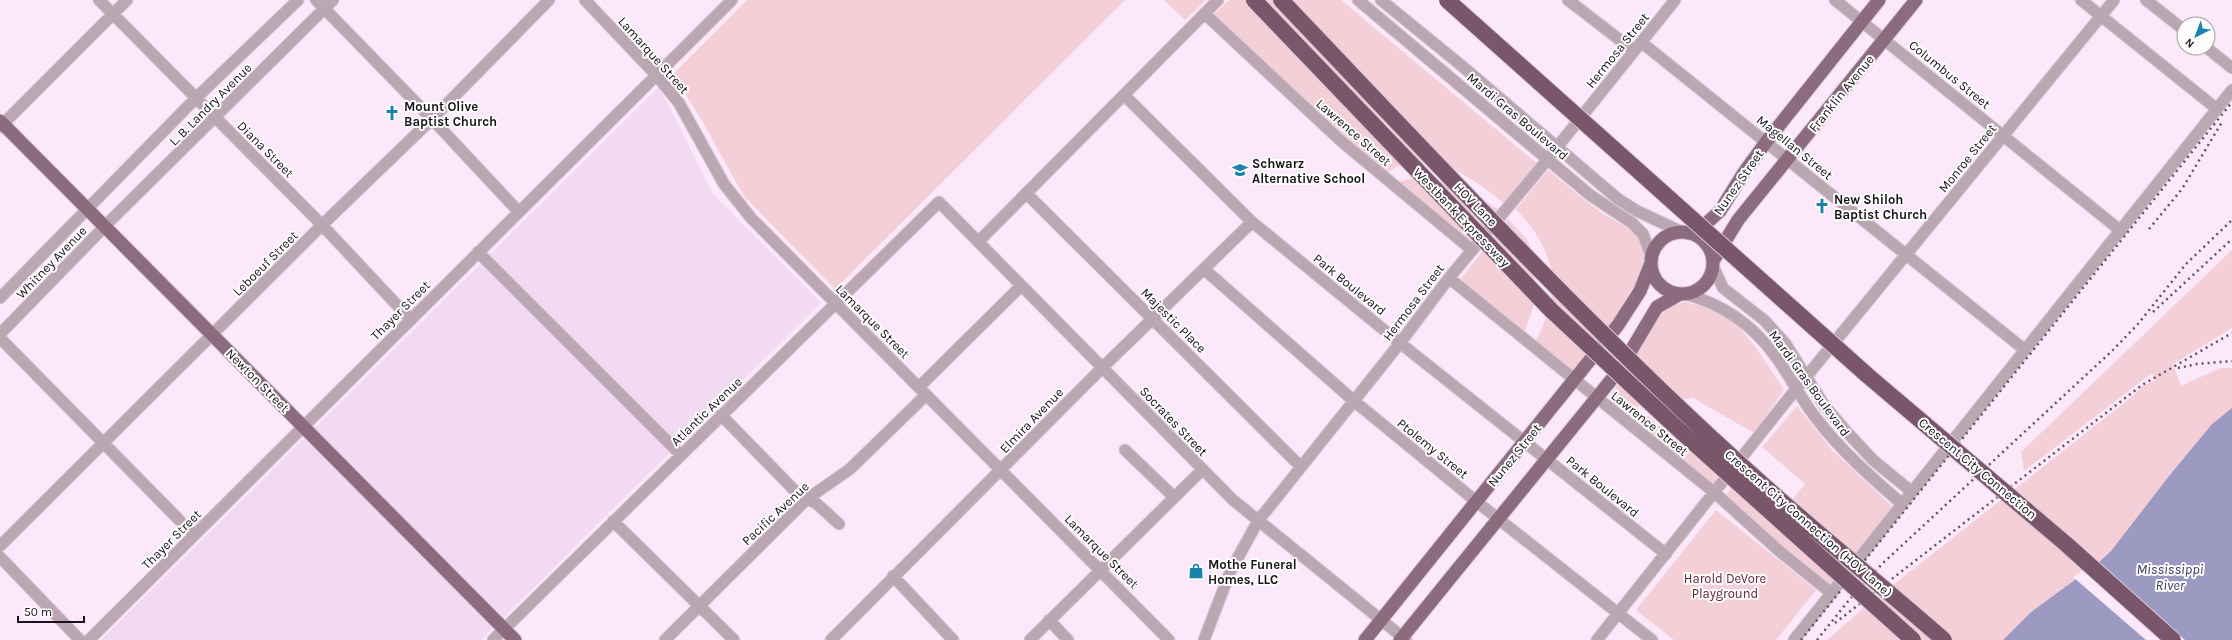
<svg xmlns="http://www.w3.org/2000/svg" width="2232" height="640" viewBox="0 0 2232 640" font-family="Karla,sans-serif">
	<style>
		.built { fill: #f2dbf2 }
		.green { fill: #f4cfd7 }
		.water { fill: #9d9ac1 }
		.pier { fill: #fbe9fb }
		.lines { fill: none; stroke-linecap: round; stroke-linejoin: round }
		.minor-casing { stroke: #d7c7d7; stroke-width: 13 }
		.major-casing { stroke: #d7c7d7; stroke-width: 15 }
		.minor { stroke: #baa7b1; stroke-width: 11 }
		.major { stroke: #8b6b7d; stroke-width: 13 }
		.rail { stroke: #5d545d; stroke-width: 2.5; stroke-dasharray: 2 4; stroke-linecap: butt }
		.highway-bridge-casing { stroke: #d7c7d7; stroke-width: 18; stroke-linecap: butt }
		.highway-bridge { stroke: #7a566a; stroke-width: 16 }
		.labels { text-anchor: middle; stroke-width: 4; stroke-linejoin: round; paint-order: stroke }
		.street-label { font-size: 13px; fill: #191319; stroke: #fdfdfd }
		.poi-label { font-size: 13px; font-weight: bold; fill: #191319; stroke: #fdfdfd; text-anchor: start }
		.park-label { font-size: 13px; fill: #602637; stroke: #fdfdfd }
		.water-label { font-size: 14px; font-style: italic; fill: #3f386b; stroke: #fdfdfd }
	</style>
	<rect width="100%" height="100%" fill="#fbe9fb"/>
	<path class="built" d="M659,87L713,194L821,303L481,640H101Z"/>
	<path class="green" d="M747,0H1125L835,289L743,195L704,124L673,74Z
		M1164,0H1206L1185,20Z
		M1229,0H1341L1539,165L1506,205L1482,186L1449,166L1421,163L1398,166L1387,173L1212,16Z
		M1548,170C1566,184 1583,200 1602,213C1617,223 1634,228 1643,244C1660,274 1591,350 1573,373L1535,342C1564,289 1556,252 1516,209Z
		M1408,179H1434L1473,193L1499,210L1469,248L1398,182Z
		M1508,219L1526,238L1535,256V302L1524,333L1459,281Z
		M2232,250V328L2173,364L2181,386L2220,368H2232V408L2212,424L2169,476L2111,551L2098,563L2031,612L2003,640H1827L1865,607L2128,400L2143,386L2156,380L2152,373L2024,471L2021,452Z
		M1685,302C1700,306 1716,309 1729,319C1752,337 1768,366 1784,390L1754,433L1693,398L1641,405L1622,413L1607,401L1642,347L1653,323L1669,307Z
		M1797,406L1832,450L1893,507L1829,586L1724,497L1733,486L1774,522L1805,484L1762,447Z
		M1648,416L1718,476L1711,486L1630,420Z
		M1716,510L1816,590L1776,640H1674L1636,610Z"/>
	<path class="water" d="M2232,408V640H2003L2031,612L2098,563L2111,551L2169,476L2212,424Z"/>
	<path class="pier" d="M2096,562L2185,640H2146L2073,577Z"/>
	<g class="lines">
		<g class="minor-casing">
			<path id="minor" d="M99,0L322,225L411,320
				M316,0L432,119L519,212
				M585,0L657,76L679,103L724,184L751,218L1169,640
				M1358,0L1590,195L1632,223L1643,234L1652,258
				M1381,0L1462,66L1618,199L1637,211L1682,232
				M1568,0L1633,50
				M1835,0L2121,231
				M2081,0L2217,109
				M2146,0L2184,30
				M1205,14L1341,141L1472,250
				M1641,42L2025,350
				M2207,48L2232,68
				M1124,95L1252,222L1400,343L1666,554
				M0,127L127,0
				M1026,193L1301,467
				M978,242L1218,0
				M478,252L681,455
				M1713,266L1723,288L1764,320L1785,343L1824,405L1845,430L1873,460L1912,492
				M1204,269L1354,401L1477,502L1652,640
				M1449,278L1715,493L1778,550L1831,593
				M1685,294C1723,304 1753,325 1776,357C1790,376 1801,399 1816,418C1841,451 1871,477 1902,504
				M0,298L196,98L298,0
				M0,334L110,221L333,0
				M0,338L194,535
				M919,387L1021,286
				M721,415L799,495L816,503L839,524
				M1125,450L1174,497
				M613,521L734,640
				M0,546L322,225L432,119L549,0
				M0,557L80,640
				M893,576L953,640
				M1049,620L1068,640
				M89,640L732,0
				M493,640L939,202L1233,500L1406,640
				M665,640L807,499L850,469L926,395
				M831,640L1103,367L1252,222
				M1030,640L1202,470
				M1204,640L1230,572L1258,521L1400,343L1449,278L1538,171L1675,0
				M1597,640L1784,404L2114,0
				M1794,640L2232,90"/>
		</g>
		<g class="major-casing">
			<path id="major" d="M0,121L515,640
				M1651 263a31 31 0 1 1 62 0a31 31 0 1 1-62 0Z
				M1688,233L1699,230L1720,211L1743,174L1766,142L1879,0
				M1713,261L1738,220L1916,0
				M1365,640L1618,325L1640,291L1651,263
				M1400,640L1620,369L1657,307L1680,294"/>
		</g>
		<use href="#minor" class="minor"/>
		<use href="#major" class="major"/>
		<path class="rail" d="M2149,229L2182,189L2222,122
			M2153,312L2232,239
			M2178,368L2197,364L2232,361
			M1835,623L2142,385L2232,333
			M1801,640L2232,102
			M1817,640L1849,600L1883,563L2113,350L2138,324L2186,264L2232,220"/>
		<g class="highway-bridge-casing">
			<path id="highway-bridge" d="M1254,0L1551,310L1676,427L1913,640
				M1281,0C1428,154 1573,311 1730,455C1799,519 1873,578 1944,640
				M1447,0L1867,375L2066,544L2173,640"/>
		</g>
		<use href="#highway-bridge" class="highway-bridge"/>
	</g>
	<defs>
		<g id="church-bare" transform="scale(1.2)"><path d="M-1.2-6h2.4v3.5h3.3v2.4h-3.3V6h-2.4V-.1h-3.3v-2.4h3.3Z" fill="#1b82ac" stroke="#fdfdfd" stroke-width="2.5" paint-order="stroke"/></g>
		<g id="school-bare" transform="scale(1.2)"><path d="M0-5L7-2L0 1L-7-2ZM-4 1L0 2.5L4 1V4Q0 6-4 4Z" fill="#1b82ac" stroke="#fdfdfd" stroke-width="2.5" paint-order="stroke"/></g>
		<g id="shop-bare" transform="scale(1.2)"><path d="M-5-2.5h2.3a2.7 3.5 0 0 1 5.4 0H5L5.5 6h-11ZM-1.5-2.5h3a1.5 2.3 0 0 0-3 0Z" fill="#1b82ac" stroke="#fdfdfd" stroke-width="2.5" paint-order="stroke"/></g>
	</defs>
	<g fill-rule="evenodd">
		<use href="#church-bare" x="392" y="113"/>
		<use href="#school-bare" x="1240" y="170"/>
		<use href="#church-bare" x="1822" y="206"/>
		<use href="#shop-bare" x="1196" y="571"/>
	</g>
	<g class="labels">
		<g class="street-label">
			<text transform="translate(1617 50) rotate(-51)" y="5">Hermosa Street</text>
			<text transform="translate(654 55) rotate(48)" y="5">Lamarque Street</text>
			<text transform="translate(1950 74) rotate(39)" y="5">Columbus Street</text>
			<text transform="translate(1841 93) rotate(-51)" y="5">Franklin Avenue</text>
			<text transform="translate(210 104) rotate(-45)" y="5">L. B. Landry Avenue</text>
			<text transform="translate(1518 116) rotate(40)" y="5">Mardi Gras Boulevard</text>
			<text transform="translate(1354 132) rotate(41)" y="5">Lawrence Street</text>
			<text transform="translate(1795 147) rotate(39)" y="5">Magellan Street</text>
			<text transform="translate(266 149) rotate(45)" y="5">Diana Street</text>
			<text transform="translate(1967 158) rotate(-51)" y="5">Monroe Street</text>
			<text transform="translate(1738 182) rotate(-55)" y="5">Nunez Street</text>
			<text transform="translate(1476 204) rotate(46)" y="5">HOV Lane</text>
			<text transform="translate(1462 217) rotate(46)" y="5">Westbank Expressway</text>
			<text transform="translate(51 262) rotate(-46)" y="5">Whitney Avenue</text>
			<text transform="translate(265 263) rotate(-45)" y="5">Leboeuf Street</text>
			<text transform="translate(1350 284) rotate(39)" y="5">Park Boulevard</text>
			<text transform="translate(1413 302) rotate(-53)" y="5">Hermosa Street</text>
			<text transform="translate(400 310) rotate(-45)" y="5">Thayer Street</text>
			<text transform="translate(1174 320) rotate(45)" y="5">Majestic Place</text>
			<text transform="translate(873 321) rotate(45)" y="5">Lamarque Street</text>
			<text transform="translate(258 380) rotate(45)" y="5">Newton Street</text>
			<text transform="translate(1810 383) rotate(54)" y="5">Mardi Gras Boulevard</text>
			<text transform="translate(706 411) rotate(-44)" y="5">Atlantic Avenue</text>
			<text transform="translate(1031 420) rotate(-46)" y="5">Elmira Avenue</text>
			<text transform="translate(1174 421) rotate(46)" y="5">Socrates Street</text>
			<text transform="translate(1650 423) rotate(39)" y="5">Lawrence Street</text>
			<text transform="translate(1433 448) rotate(39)" y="5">Ptolemy Street</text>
			<text transform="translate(1514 455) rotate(-51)" y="5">Nunez Street</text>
			<text transform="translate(1978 468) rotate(40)" y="5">Crescent City Connection</text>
			<text transform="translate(1603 486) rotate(39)" y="5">Park Boulevard</text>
			<text transform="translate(775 513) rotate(-43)" y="5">Pacific Avenue</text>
			<text transform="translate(1809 523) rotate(41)" y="5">Crescent City Connection (HOV Lane)</text>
			<text transform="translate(171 539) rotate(-45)" y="5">Thayer Street</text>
			<text transform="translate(1102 551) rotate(45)" y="5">Lamarque Street</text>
		</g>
		<g class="poi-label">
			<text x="404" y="111">Mount Olive<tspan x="404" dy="15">Baptist Church</tspan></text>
			<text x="1252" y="168">Schwarz<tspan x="1252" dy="15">Alternative School</tspan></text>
			<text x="1834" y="204">New Shiloh<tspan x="1834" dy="15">Baptist Church</tspan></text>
			<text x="1208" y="569">Mothe Funeral<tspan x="1208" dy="15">Homes, LLC</tspan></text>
		</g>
		<g class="park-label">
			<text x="1725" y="583">Harold DeVore<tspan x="1725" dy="15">Playground</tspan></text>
		</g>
		<g class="water-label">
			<text x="2170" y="574">Mississippi<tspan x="2170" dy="16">River</tspan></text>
		</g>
	</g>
	<g transform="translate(2196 36) rotate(222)"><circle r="19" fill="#fdfdfd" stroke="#a29fa2"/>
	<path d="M0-3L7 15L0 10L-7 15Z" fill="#1b82ac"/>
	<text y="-6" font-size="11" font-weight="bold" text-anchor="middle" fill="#191319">N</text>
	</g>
	<path d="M18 616v6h66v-6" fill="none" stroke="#191319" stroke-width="2"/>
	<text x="24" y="616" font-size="12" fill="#191319" stroke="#fdfdfd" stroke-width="3" paint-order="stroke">50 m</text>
</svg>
